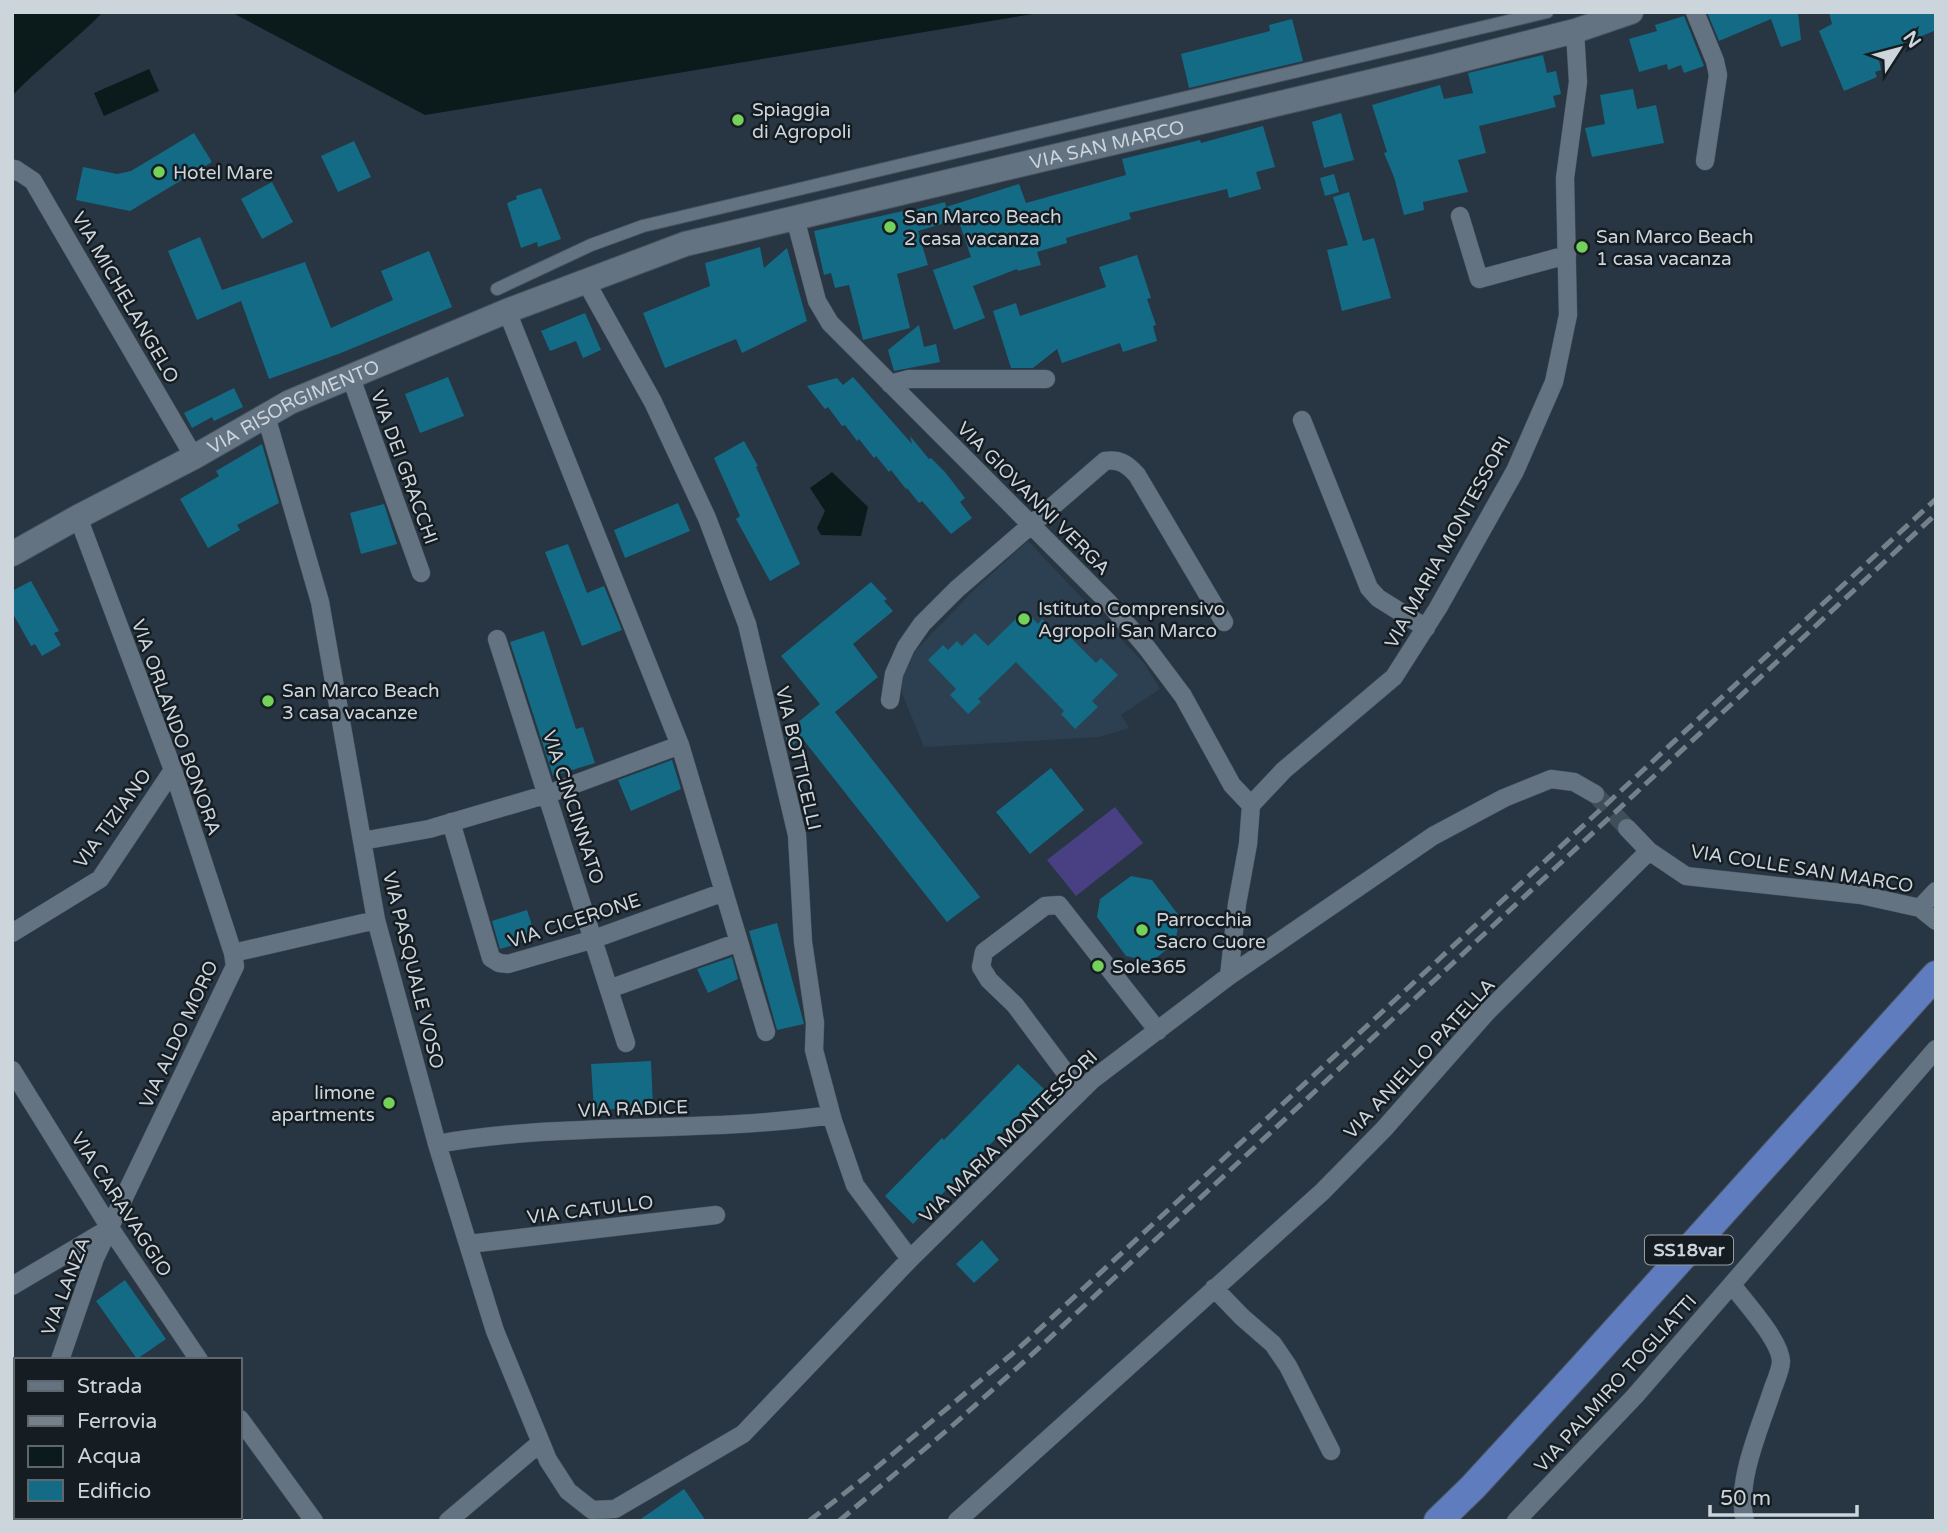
<svg xmlns="http://www.w3.org/2000/svg" width="1948" height="1533" viewBox="0 0 1948 1533" font-family="'Varela Round',sans-serif">
	<style>
		.built { fill: #2c4051 }
		.green { fill: #484082 }
		.water { fill: #0b1b1c }
		.building { fill: #146b85 }
		.lines { fill: none; stroke-linecap: round; stroke-linejoin: round }
		.minor-tunnel { stroke: #404e59; stroke-width: 18; stroke-dasharray: 18 9; stroke-linecap: butt }
		.pedestrian-casing { stroke: #48545e; stroke-width: 14 }
		.minor-casing { stroke: #48545e; stroke-width: 19 }
		.secondary-casing { stroke: #48545e; stroke-width: 26 }
		.trunk-casing { stroke: #48545e; stroke-width: 30 }
		.pedestrian { stroke: #637381; stroke-width: 12 }
		.minor { stroke: #637381; stroke-width: 18 }
		.secondary { stroke: #637381; stroke-width: 24 }
		.trunk { stroke: #5e7cbe; stroke-width: 28 }
		.rail { stroke: #74808a; stroke-width: 5; stroke-dasharray: 14 7; stroke-linecap: butt }
		.poi-dot { fill: #74d25b; stroke: #161d22; stroke-width: 2.5 }
		.labels { text-anchor: middle; stroke-width: 5; stroke-linejoin: round; paint-order: stroke }
		.shield { fill: #161d22; stroke: #959da4; stroke-width: 2 }
		.shield-label { font-size: 18px; font-weight: bold; fill: #ccd4dc }
		.poi-label { font-size: 19px; fill: #ccd4dc; stroke: #161d22; text-anchor: start }
		.street-label { font-size: 19px; fill: #ccd4dc; stroke: #161d22 }
	</style>
	<rect width="100%" height="100%" fill="#273642"/>
	<path class="built" d="M1028,541L1144,663L1160,689L1121,715L1129,728L1099,737L924,747L902,693L900,682L916,650L976,588Z"/>
	<path class="green" d="M1115,807L1143,843L1076,896L1047,860Z"/>
	<path class="water" d="M12,12H103C74,42 40,66 12,96Z
		M231,12H1045L425,115Z
		M149,69L159,91L104,116L94,93Z
		M832,472L868,507L861,536L821,535L817,528L825,511L810,488Z"/>
	<path class="building" d="M1707,12H1798L1801,40L1781,47L1771,19L1719,41Z
		M1829,12H1936V30L1878,55L1881,70L1875,72L1877,77L1844,91L1819,31L1832,24Z
		M1684,16L1704,66L1684,73L1681,65L1668,70L1667,64L1639,72L1629,39L1657,31L1655,25Z
		M1292,19L1303,61L1189,88L1181,54L1270,31L1269,25Z
		M1543,55L1547,73L1556,71L1561,94L1553,96L1556,107L1479,126L1486,153L1458,160L1468,192L1423,202L1424,210L1404,215L1394,177L1384,153L1387,152L1372,105L1440,85L1444,99L1473,93L1468,73Z
		M1633,89L1637,109L1656,105L1664,143L1592,157L1585,128L1605,124L1600,95Z
		M1341,113L1354,160L1324,168L1312,122Z
		M1263,126L1275,167L1256,172L1261,189L1229,198L1227,189L1181,200L1129,213L1131,219L1066,238L1067,243L1037,252L1041,265L1018,271L1017,269L973,286L985,318L954,330L933,270L971,257L958,219L918,231L928,265L897,274L910,328L863,340L849,285L835,288L831,273L824,275L814,231L903,211V213L945,202L946,207L1019,184L1026,203L1126,175L1122,159L1200,140L1201,143Z
		M194,133L212,162L130,211L76,200L83,167L117,174L131,171Z
		M354,141L371,177L338,192L321,156Z
		M1334,174L1339,192L1325,196L1320,178Z
		M272,182L293,222L262,239L241,199Z
		M541,188L561,239L538,247L537,242L521,248L507,203L517,199L516,196Z
		M1349,192L1363,241L1374,238L1391,298L1342,311L1327,250L1348,245L1333,197Z
		M200,237L222,290L305,262L331,328L393,300L381,271L429,251L452,307L341,353L269,379L241,301L197,320L168,251Z
		M760,247L764,268L787,248L807,321L742,353L736,339L665,368L643,313L710,286L705,263Z
		M1137,255L1151,298L1147,299L1156,325L1153,326L1157,341L1123,352L1120,343L1062,363L1057,349L1033,368H1011L993,311L1016,303L1020,316L1106,287L1099,267Z
		M585,313L601,350L583,358L576,341L550,351L541,331Z
		M919,325L924,347L936,344L940,362L894,371L888,350Z
		M448,377L464,416L420,433L405,394Z
		M853,377L912,444L910,436L929,459L931,458L945,472L965,498L960,502L972,518L951,534L922,501L919,503L907,488L906,489L891,470L889,472L876,456L874,458L859,439L857,441L845,425L842,426L828,407L825,409L807,386L837,378L843,385Z
		M234,388L243,407L214,421L212,417L192,428L184,413Z
		M744,441L758,466L756,467L800,564L770,581L736,519L740,516L714,458Z
		M262,444L279,503L237,525L240,530L208,548L180,499L219,476L216,471Z
		M678,503L690,531L625,558L614,530Z
		M384,504L397,544L361,554L350,513Z
		M568,544L587,593L604,586L622,630L582,646L545,552Z
		M31,581L59,631L54,633L61,645L42,656L35,644L31,646L12,612V591Z
		M871,582L887,599L884,601L893,611L853,644L878,677L835,712L980,897L947,922L802,738L788,749L785,733L820,704L781,656Z
		M1025,610L1038,624L1042,619L1064,642L1069,636L1096,663L1101,658L1118,675L1092,701L1098,707L1075,729L1061,714L1064,711L1016,662L978,699L981,702L968,714L950,695L956,689L928,660L943,645L948,650L957,641L962,646L975,633L988,646Z
		M544,631L576,729L583,727L595,763L553,776L510,642Z
		M672,760L681,789L631,811L618,780Z
		M1051,768L1084,810L1030,854L996,812Z
		M1131,876L1152,880L1180,917L1175,943L1151,962L1126,956L1097,917L1100,899Z
		M527,910L536,938L500,949L492,921Z
		M777,923L804,1024L777,1030L749,931Z
		M732,957L738,979L708,993L697,969Z
		M651,1061L653,1107L594,1110L591,1064Z
		M1018,1064L1044,1089L913,1224L885,1196L942,1138L944,1140Z
		M982,1240L999,1260L974,1283L956,1264Z
		M125,1280L166,1339L137,1359L96,1301Z
		M684,1489L706,1521H638Z"/>
	<g class="lines">
		<path class="minor-tunnel" d="M1595,794L1627,828"/>
		<g class="pedestrian-casing">
			<path id="pedestrian" d="M497,289L591,245L643,226L1547,12"/>
		</g>
		<g class="minor-casing">
			<path id="minor" d="M1695,12L1715,61L1718,75L1705,161
				M12,172L15,169L33,181L194,457
				M1460,216L1479,279L1567,255
				M795,218L817,301L830,323L1108,602L1147,648L1183,696L1232,785L1251,805L1248,844L1237,904L1229,976
				M585,280L653,402L707,518L747,624L797,835L803,942L815,1023L814,1050L833,1121L855,1185L910,1259
				M507,311L680,745L766,1032
				M350,375L421,573
				M890,384L909,379H1046
				M266,416L320,602L376,920L437,1144L495,1331L548,1460L568,1491L592,1510L615,1509L743,1434L910,1259L1092,1080L1229,976L1433,836L1504,798L1551,779L1574,782L1595,794
				M1302,420L1369,588L1378,598L1426,628
				M78,517L173,770L233,953
				M497,639L626,1043
				M890,700L894,674L906,647L922,624L957,589L1105,461C1120,459 1127,464 1137,475L1224,622
				M1251,805L1284,770L1394,677L1438,608L1515,471L1554,382L1568,315L1565,178L1578,82L1575,31
				M451,822L491,958L499,963L508,964L594,939L724,892
				M1627,828L1649,851L1686,876L1861,895L1920,908L1936,921
				M362,841L429,829L548,794L680,745
				M1920,908L1936,891
				M12,933L100,879L173,770
				M609,989L739,942
				M12,1070L110,1228L199,1360
				M1080,1092L1015,1005L989,980L981,967L984,952L1045,906L1059,905L1158,1031
				M437,1144C565,1121 701,1134 831,1115
				M469,1244L716,1215
				M1732,1285C1745,1302 1780,1340 1781,1361C1781,1370 1775,1382 1772,1391C1760,1428 1735,1483 1745,1521
				M12,1286L110,1228
				M1214,1288L1242,1317L1273,1344L1288,1366L1331,1451
				M60,1360L95,1258L235,966L233,953L376,920
				M240,1419L314,1521
				M12,1514L17,1521
				M448,1521L540,1443
				M957,1521L1322,1192L1384,1129L1487,1012L1649,851
				M1516,1521L1635,1396L1936,1049"/>
		</g>
		<g class="secondary-casing">
			<g id="secondary">
				<path id="s1" d="M12,554L78,517L194,457L290,402L507,311L685,244L1437,66L1575,31L1631,12"/>
			</g>
		</g>
		<g class="trunk-casing">
			<path id="trunk" d="M1438,1521L1473,1487L1584,1366L1936,975"/>
		</g>
		<use href="#pedestrian" class="pedestrian"/>
		<use href="#minor" class="minor"/>
		<use href="#secondary" class="secondary"/>
		<use href="#trunk" class="trunk"/>
		<path class="rail" d="M809,1521L864,1478L1018,1349L1936,499
			M839,1521L952,1426L1027,1359L1936,514"/>
	</g>
	<g class="poi-dot">
		<circle cx="738" cy="120" r="7"/>
		<circle cx="159" cy="172" r="7"/>
		<circle cx="890" cy="227" r="7"/>
		<circle cx="1582" cy="247" r="7"/>
		<circle cx="1024" cy="619" r="7"/>
		<circle cx="268" cy="701" r="7"/>
		<circle cx="1142" cy="930" r="7"/>
		<circle cx="1098" cy="966" r="7"/>
		<circle cx="389" cy="1103" r="7"/>
	</g>
	<g class="labels">
		<rect class="shield" x="1645" y="1235.5" width="88" height="29" rx="5"/>
		<g class="shield-label">
			<text x="1689" y="1256">SS18var</text>
		</g>
		<g class="poi-label">
			<text x="752" y="116">Spiaggia<tspan x="752" dy="22">di Agropoli</tspan></text>
			<text x="173" y="179">Hotel Mare</text>
			<text x="904" y="223">San Marco Beach<tspan x="904" dy="22">2 casa vacanza</tspan></text>
			<text x="1596" y="243">San Marco Beach<tspan x="1596" dy="22">1 casa vacanza</tspan></text>
			<text x="1038" y="615">Istituto Comprensivo<tspan x="1038" dy="22">Agropoli San Marco</tspan></text>
			<text x="282" y="697">San Marco Beach<tspan x="282" dy="22">3 casa vacanze</tspan></text>
			<text x="1156" y="926">Parrocchia<tspan x="1156" dy="22">Sacro Cuore</tspan></text>
			<text x="1112" y="973">Sole365</text>
			<text x="375" y="1099" text-anchor="end">limone<tspan x="375" dy="22">apartments</tspan></text>
		</g>
		<g class="street-label">
			<text dy="7" stroke="none"><textPath href="#s1" startOffset="1176">VIA SAN MARCO</textPath></text>
			<text transform="translate(126 297) rotate(60)" y="7">VIA MICHELANGELO</text>
			<text dy="7" stroke="none"><textPath href="#s1" startOffset="318">VIA RISORGIMENTO</textPath></text>
			<text transform="translate(405 467) rotate(70)" y="7">VIA DEI GRACCHI</text>
			<text transform="translate(1034 498) rotate(45)" y="7">VIA GIOVANNI VERGA</text>
			<text transform="translate(1447 542) rotate(-61)" y="7">VIA MARIA MONTESSORI</text>
			<text transform="translate(177 727) rotate(70)" y="7">VIA ORLANDO BONORA</text>
			<text transform="translate(799 758) rotate(77)" y="7">VIA BOTTICELLI</text>
			<text transform="translate(574 807) rotate(72)" y="7">VIA CINCINNATO</text>
			<text transform="translate(112 818) rotate(-54)" y="7">VIA TIZIANO</text>
			<text transform="translate(1802 868) rotate(9)" y="7">VIA COLLE SAN MARCO</text>
			<text transform="translate(574 920) rotate(-18)" y="7">VIA CICERONE</text>
			<text transform="translate(414 970) rotate(76)" y="7">VIA PASQUALE VOSO</text>
			<text transform="translate(178 1034) rotate(-65)" y="7">VIA ALDO MORO</text>
			<text transform="translate(1419 1058) rotate(-47)" y="7">VIA ANIELLO PATELLA</text>
			<text transform="translate(633 1108) rotate(-2)" y="7">VIA RADICE</text>
			<text transform="translate(1008 1136) rotate(-44)" y="7">VIA MARIA MONTESSORI</text>
			<text transform="translate(122 1204) rotate(57)" y="7">VIA CARAVAGGIO</text>
			<text transform="translate(590 1209) rotate(-7)" y="7">VIA CATULLO</text>
			<text transform="translate(65 1286) rotate(-69)" y="7">VIA LANZA</text>
			<text transform="translate(1615 1383) rotate(-48)" y="7">VIA PALMIRO TOGLIATTI</text>
		</g>
	</g>
	<rect width="1948" height="1533" fill="none" stroke="#ccd4dc" stroke-width="28"/>
	<rect x="14" y="1358" width="228" height="161" fill="#161d22" stroke="#5f666c" stroke-width="2"/>
	<rect x="28" y="1381" width="35" height="10" fill="#637381" stroke="#5f666c" stroke-width="2"/>
	<text x="77" y="1393" font-size="21" fill="#ccd4dc">Strada</text>
	<rect x="28" y="1416" width="35" height="10" fill="#74808a" stroke="#5f666c" stroke-width="2"/>
	<text x="77" y="1428" font-size="21" fill="#ccd4dc">Ferrovia</text>
	<rect x="28" y="1446" width="35" height="21" fill="#0b1b1c" stroke="#5f666c" stroke-width="2"/>
	<text x="77" y="1463" font-size="21" fill="#ccd4dc">Acqua</text>
	<rect x="28" y="1480" width="35" height="21" fill="#146b85" stroke="#5f666c" stroke-width="2"/>
	<text x="77" y="1498" font-size="21" fill="#ccd4dc">Edificio</text>
	<g transform="translate(1899 49) rotate(54)" stroke="#161d22" stroke-width="5" paint-order="stroke">
	<path d="M0-5L12 26L0 18L-12 26Z" fill="#ccd4dc"/>
	<text y="-10" font-size="19" font-weight="bold" text-anchor="middle" fill="#ccd4dc">N</text>
	</g>
	<path d="M1710 1505v10h147v-10" fill="none" stroke="#ccd4dc" stroke-width="3.5"/>
	<text x="1720" y="1505" font-size="21" fill="#ccd4dc" stroke="#161d22" stroke-width="5" paint-order="stroke">50 m</text>
</svg>
